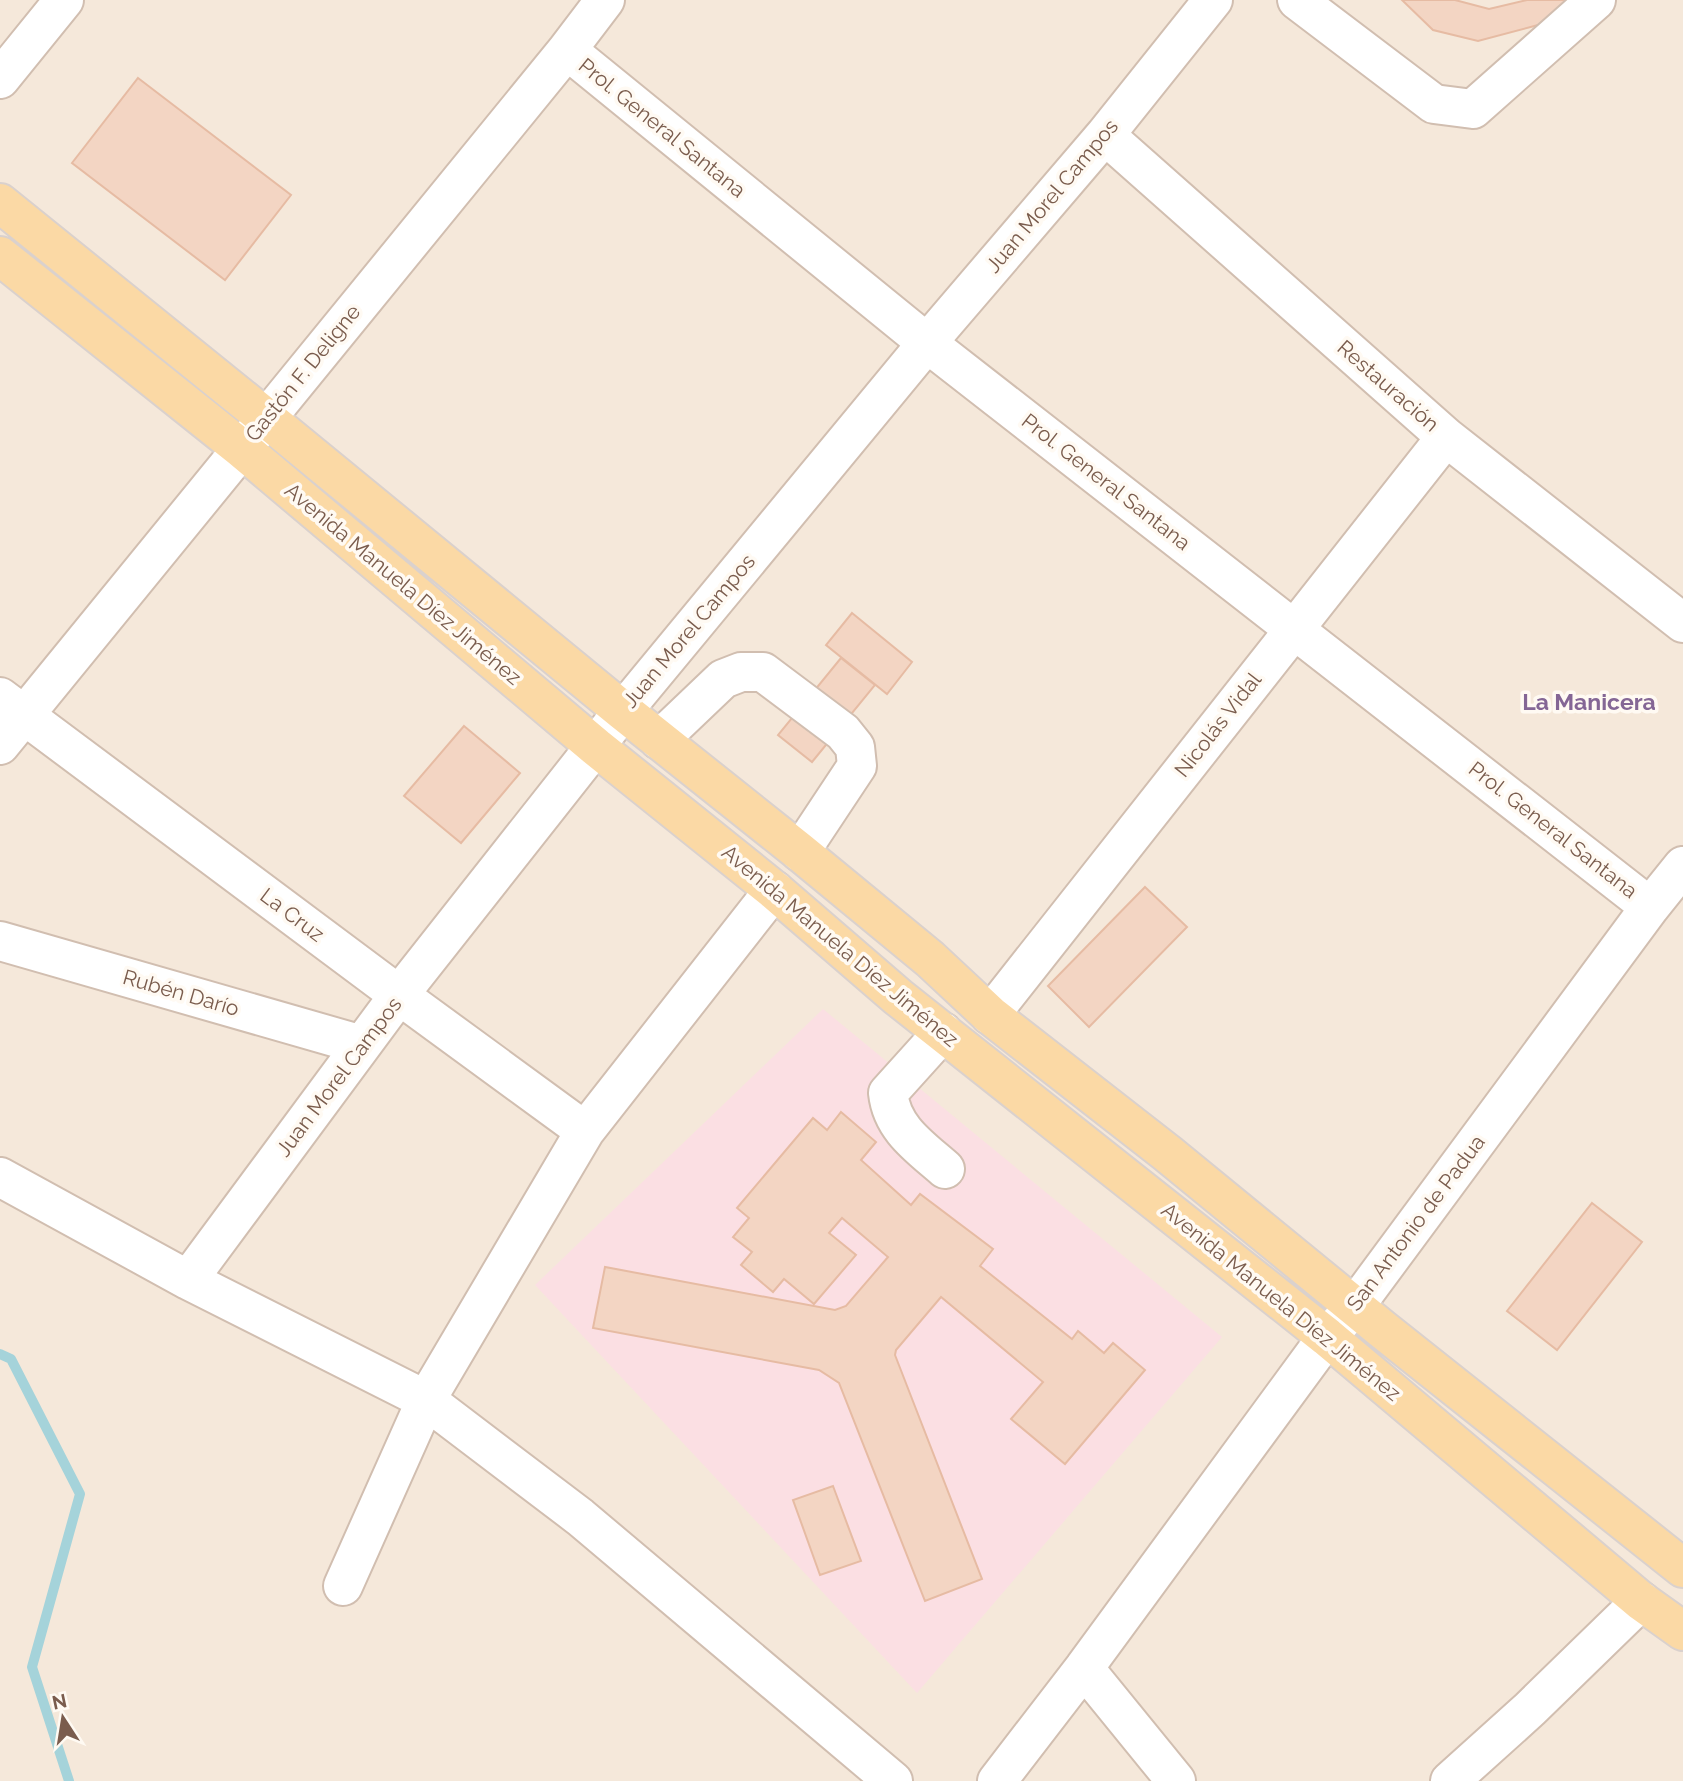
<svg xmlns="http://www.w3.org/2000/svg" width="1683" height="1781" viewBox="0 0 1683 1781" font-family="Raleway,sans-serif">
	<style>
		.residential { fill: #f5e8da }
		.medical { fill: #fbdfe3 }
		.lines { fill: none; stroke-linecap: round; stroke-linejoin: round }
		.stream { stroke: #a5d3da; stroke-width: 10 }
		.building { fill: #f3d5c3; stroke: #e6bba3; stroke-width: 2 }
		.minor-casing { stroke: #d1beb0; stroke-width: 42 }
		.major-casing { stroke: #dad1cd; stroke-width: 42 }
		.minor { stroke: #fff; stroke-width: 38 }
		.major { stroke: #fbd9a5; stroke-width: 38 }
		.labels { text-anchor: middle; stroke-width: 7; stroke-linejoin: round; paint-order: stroke }
		.street-label { font-size: 21px; fill: #7a5c4d; stroke: #fffaf3 }
		.neighbourhood-label { font-size: 23px; font-weight: bold; fill: #846695; stroke: #fffaf3 }
	</style>
	<rect width="100%" height="100%" fill="#fdf6ec"/>
	<path class="residential" d="M0,0H1683V1781H0Z"/>
	<path class="medical" d="M823,1009L1222,1337L917,1693L535,1285Z"/>
	<g class="lines">
		<path class="stream" d="M0,1354L11,1359L80,1494L32,1667L69,1781"/>
	</g>
	<path class="building" d="M1402,0H1455L1489,9L1527,0H1573L1538,25L1478,41L1433,30Z
		M138,78L291,195L225,280L72,163Z
		M852,613L912,662L887,694L826,645Z
		M841,658L875,685L812,762L778,735Z
		M464,726L520,773L461,843L404,796Z
		M1145,887L1187,927L1089,1027L1048,986Z
		M841,1112L876,1142L861,1160L911,1205L920,1194L993,1249L980,1266L1072,1339L1078,1331L1104,1353L1113,1343L1145,1370L1065,1464L1011,1419L1043,1382L941,1297L896,1350L895,1355L982,1579L925,1601L839,1383L819,1370L593,1328L605,1267L835,1310L846,1306L888,1257L842,1218L829,1233L856,1255L814,1304L784,1279L773,1292L741,1265L752,1252L733,1237L749,1218L737,1208L813,1118L827,1130Z
		M1592,1203L1642,1242L1557,1350L1507,1311Z
		M833,1486L861,1561L820,1575L793,1500Z"/>
	<g class="lines">
		<g class="minor-casing">
			<path id="minor" d="M1297,0L1434,104L1473,109L1596,0
				M567,50L927,343L1650,907
				M0,79L64,0
				M1105,135L1446,437L1683,623
				M0,697L399,995L585,1131
				M659,740L723,679L741,672H763L843,732L855,747L857,766L800,852
				M0,745L567,50L605,0
				M0,941L362,1045
				M990,1015L1446,437
				M943,1032L888,1093C892,1129 920,1147 945,1169
				M0,1177L188,1280L426,1400L580,1517L893,1781
				M188,1280L399,995L623,711L927,343L1105,135L1213,0
				M343,1586L426,1400L585,1131L774,890
				M1084,1668L1176,1781
				M997,1781L1084,1668L1327,1337L1355,1306L1650,907L1683,866
				M1450,1781L1530,1709L1641,1601"/>
		</g>
		<g class="major-casing">
			<path id="major" d="M0,203L266,418L623,711L800,852L930,959L990,1015L1167,1153L1382,1329L1683,1568
				M0,256L242,449L596,747L774,890L898,997L1327,1337L1641,1601L1683,1631"/>
		</g>
		<use href="#minor" class="minor"/>
		<use href="#major" class="major"/>
	</g>
	<g class="labels">
		<g class="street-label">
			<text transform="translate(662 128) rotate(39)" y="7">Prol. General Santana</text>
			<text transform="translate(1052 196) rotate(-50)" y="7">Juan Morel Campos</text>
			<text transform="translate(303 373) rotate(-51)" y="7">Gastón F. Deligne</text>
			<text transform="translate(1388 386) rotate(41)" y="7">Restauración</text>
			<text transform="translate(1106 482) rotate(38)" y="7">Prol. General Santana</text>
			<text transform="translate(403 584) rotate(40)" y="7">Avenida Manuela Díez Jiménez</text>
			<text transform="translate(689 631) rotate(-50)" y="7">Juan Morel Campos</text>
			<text transform="translate(1218 725) rotate(-52)" y="7">Nicolás Vidal</text>
			<text transform="translate(1553 830) rotate(38)" y="7">Prol. General Santana</text>
			<text transform="translate(292 915) rotate(37)" y="7">La Cruz</text>
			<text transform="translate(840 946) rotate(40)" y="7">Avenida Manuela Díez Jiménez</text>
			<text transform="translate(181 993) rotate(16)" y="7">Rubén Darío</text>
			<text transform="translate(339 1077) rotate(-53)" y="7">Juan Morel Campos</text>
			<text transform="translate(1416 1223) rotate(-53)" y="7">San Antonio de Padua</text>
			<text transform="translate(1281 1302) rotate(39)" y="7">Avenida Manuela Díez Jiménez</text>
		</g>
		<g class="neighbourhood-label">
			<text x="1589" y="710">La Manicera</text>
		</g>
	</g>
	<g transform="translate(63 1718) rotate(348)" stroke="#fffaf3" stroke-width="5" paint-order="stroke">
	<path d="M0-5L12 26L0 18L-12 26Z" fill="#7a5c4d"/>
	<text y="-10" font-size="19" font-weight="bold" text-anchor="middle" fill="#7a5c4d">N</text>
	</g>
</svg>
